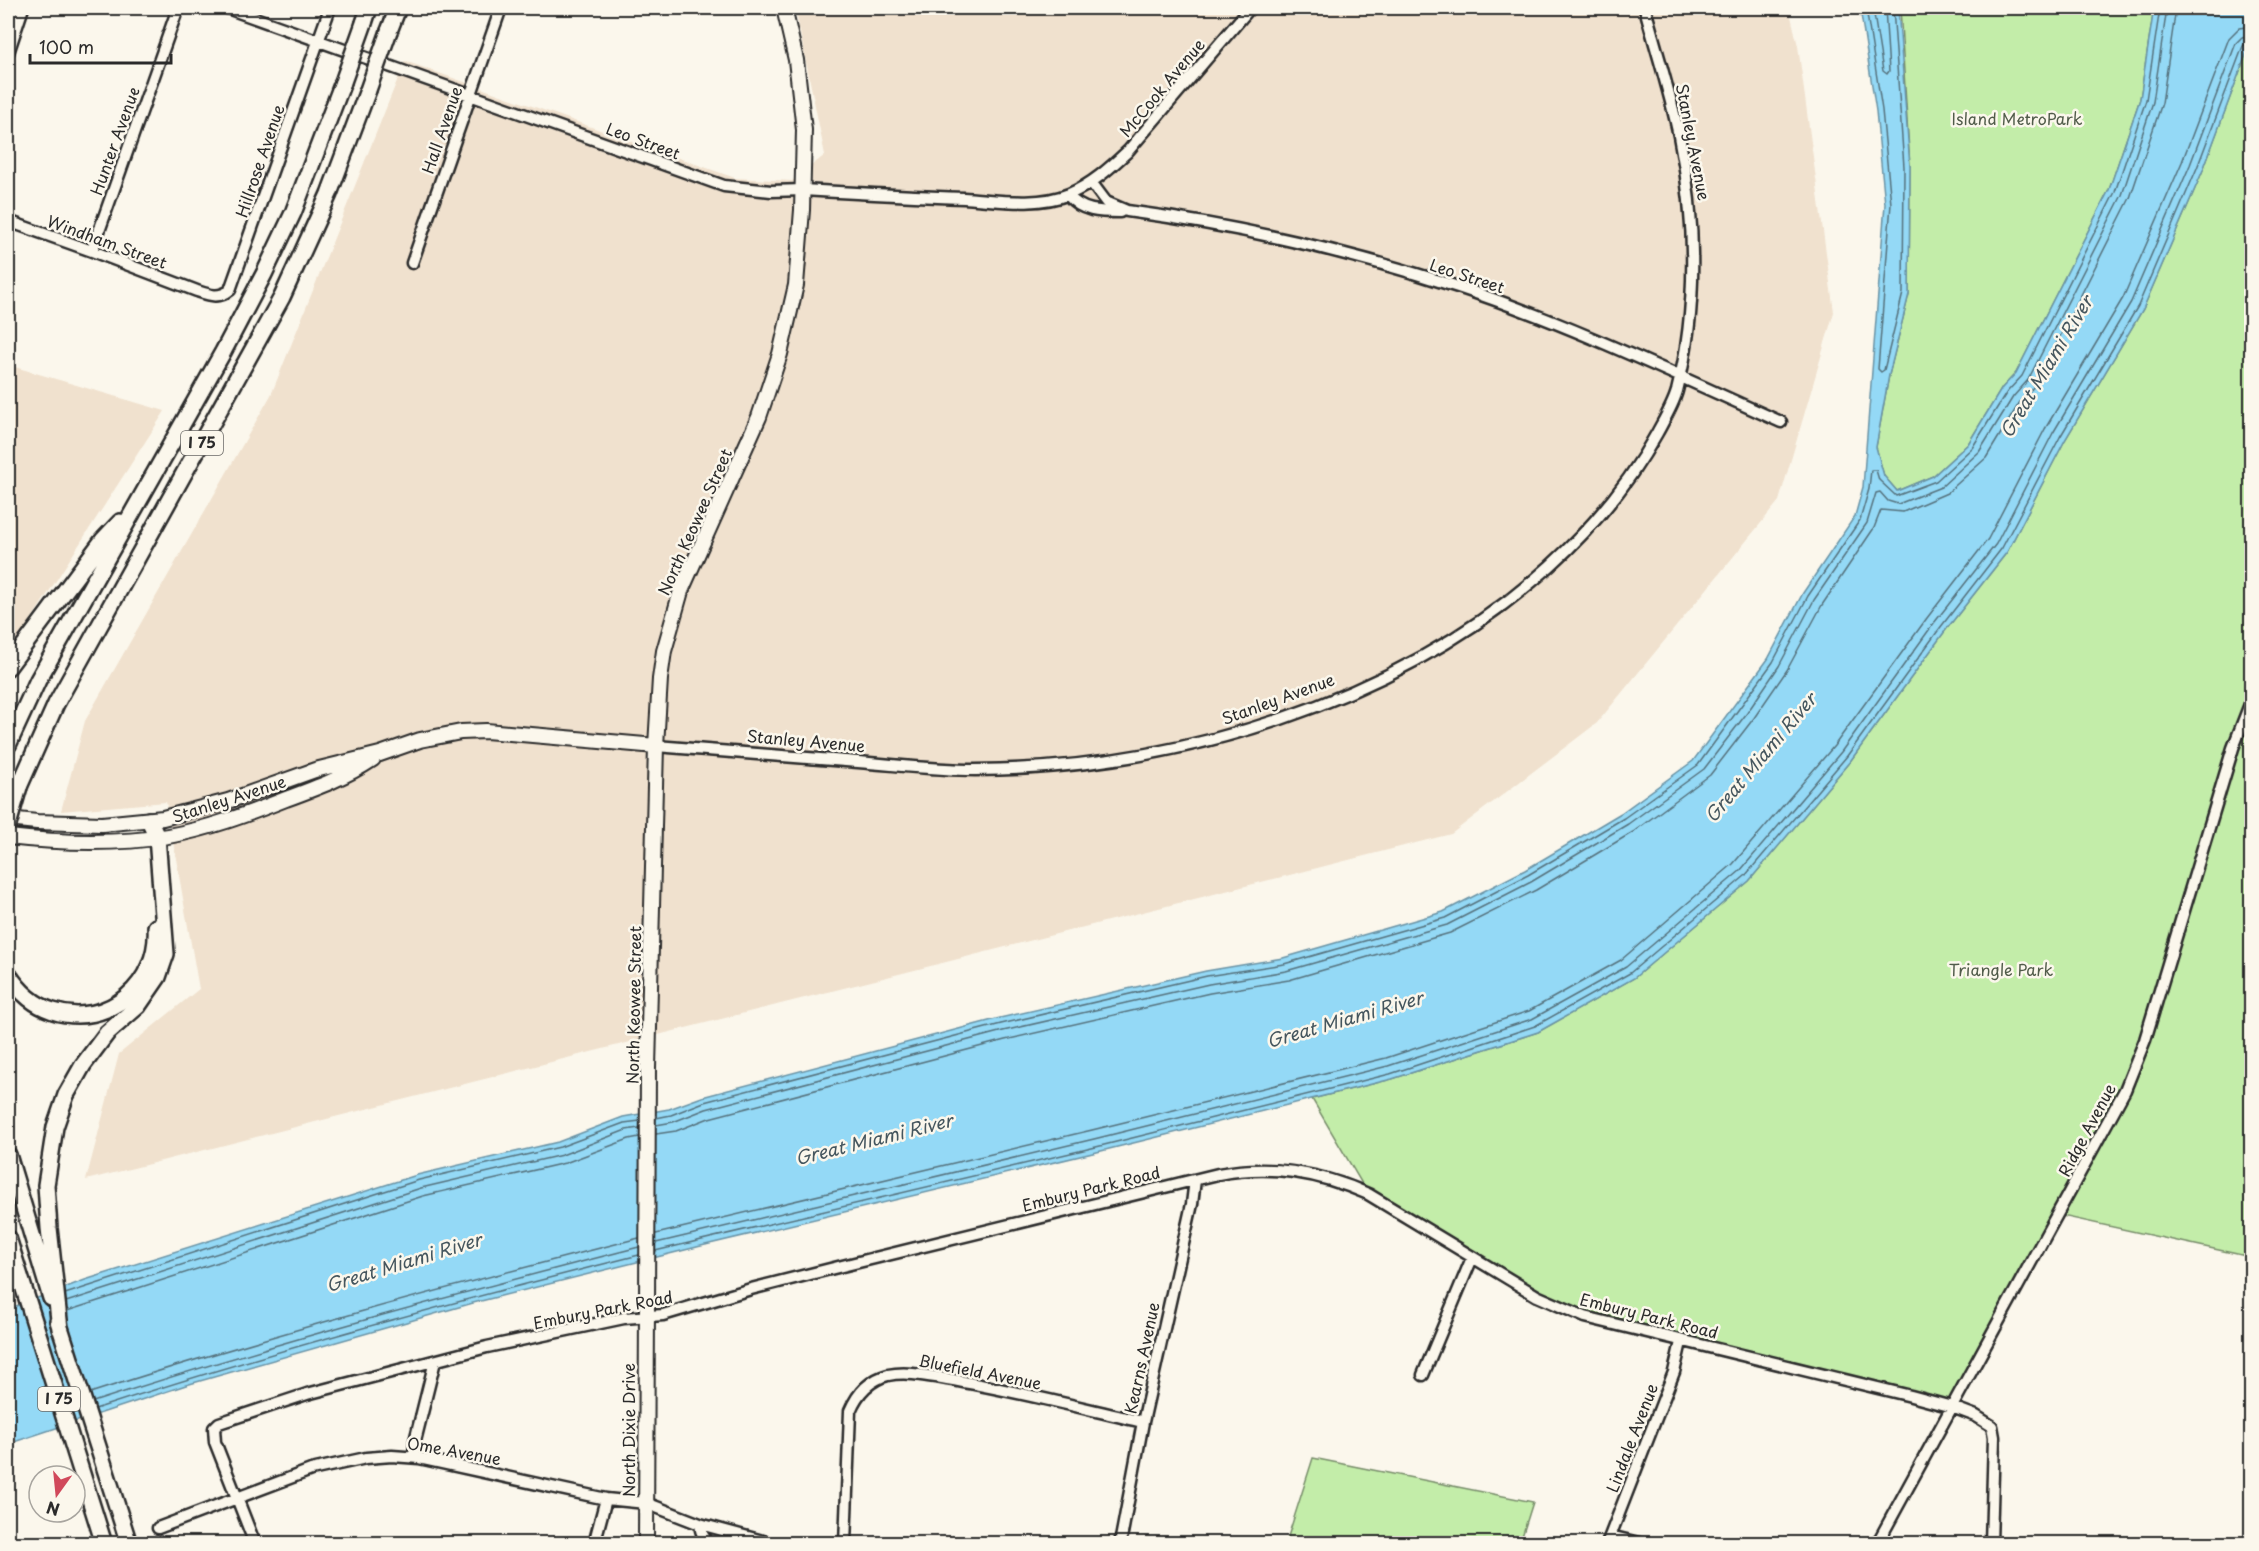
<svg xmlns="http://www.w3.org/2000/svg" width="2259" height="1551" viewBox="0 0 2259 1551" font-family="'Playpen Sans',sans-serif">
	<style>
		.built { fill: #f0e1ce }
		.green { fill: #c3eda9; stroke: #778c6a; stroke-width: 1.5 }
		.water { fill: #94d9f6; stroke: #6a93a5; stroke-width: 1.5 }
		.lines { fill: none; stroke-linecap: round; stroke-linejoin: round }
		.shore { stroke: #55717c; stroke-width: 1.5 }
		.minor-casing { stroke: #2b2b2b; stroke-width: 15 }
		.major-casing { stroke: #2b2b2b; stroke-width: 18 }
		.highway-casing { stroke: #2b2b2b; stroke-width: 20 }
		.minor { stroke: #fbf7ec; stroke-width: 10 }
		.major { stroke: #fbf7ec; stroke-width: 14 }
		.highway { stroke: #fbf7ec; stroke-width: 15 }
		.highway-bridge-casing { stroke: #2b2b2b; stroke-width: 20; stroke-linecap: butt }
		.highway-bridge { stroke: #fbf7ec; stroke-width: 15 }
		.labels { text-anchor: middle; stroke-width: 5; stroke-linejoin: round; paint-order: stroke }
		.shield { fill: #fbf7ec; stroke: #696865; stroke-width: 1.5 }
		.shield-label { font-size: 15px; font-weight: bold; fill: #2b2b2b }
		.street-label { font-size: 16px; fill: #2b2b2b; stroke: #fbf7ec }
		.park-label { font-size: 16px; fill: #515c4a; stroke: #fbf7ec }
		.water-label { font-size: 18px; font-style: italic; fill: #45565e; stroke: #fbf7ec }
	</style>
	<rect width="100%" height="100%" fill="#fbf7ec"/>
	<filter id="ink" filterUnits="userSpaceOnUse"><feTurbulence type="fractalNoise" baseFrequency=".0167" numOctaves="2"/><feDisplacementMap in="SourceGraphic" scale="12" xChannelSelector="R" yChannelSelector="G"/><feConvolveMatrix kernelMatrix="1 2 1 2 8 2 1 2 1" color-interpolation-filters="sRGB"/></filter>
	<g filter="url(#ink)">
		<path class="built" d="M795,8H1789L1798,46L1834,312L1779,501L1597,723L1451,834L86,1180L119,1054L199,989L166,802L61,811L85,721L271,395L405,61L735,178L792,181L825,155Z
			M8,365L165,411L25,629L8,652Z"/>
		<path class="green" d="M1900,8H2154L2140,99L2109,190L2016,373L2002,388L1968,444L1933,476L1897,491L1884,476L1876,447L1889,375L1909,294L1910,167Z
			M2251,41V1257L2058,1215L1952,1407L1585,1317L1368,1194L1312,1099L1392,1079L1538,1032L1634,978L1749,881L1851,760L1945,631L2007,552L2065,440L2143,309L2203,170Z
			M1313,1458L1533,1502L1520,1543H1286Z"/>
		<path class="water" d="M1860,8H1898L1910,167L1909,294L1889,375L1876,447L1884,476L1897,491L1933,476L1968,444L2002,388L2016,373L2109,190L2140,99L2154,8H2251V41L2203,170L2143,309L2065,440L2007,552L1945,631L1851,760L1749,881L1634,978L1538,1032L1392,1079L1097,1152L701,1246L473,1303L186,1385L8,1444V1309L85,1280L417,1175L558,1142L623,1117L669,1109L702,1097L1000,1018L1206,971L1283,958L1443,912L1525,870L1621,813L1693,761L1768,659L1803,593L1855,516L1863,487L1885,204L1876,111Z"/>
		<g class="lines">
			<path class="shore" d="M1866,8L1882,110L1891,204L1878,369L1881,372L1884,370L1903,293L1904,167L1893,8
				M1873,8L1883,71L1887,74L1889,71L1885,8
				M656,1118L671,1115L704,1102L1001,1024L1207,976L1284,964L1445,918L1528,875L1624,818L1698,765L1773,662L1808,596L1860,520L1869,489L1871,470H1876L1879,480L1896,496L1936,481L1972,448L2007,392L2022,376L2115,192L2146,100L2160,8
				M656,1125L673,1122L706,1109L1003,1031L1209,984L1286,971L1447,925L1531,882L1628,824L1704,769L1747,713L1779,666L1814,600L1867,523L1876,493L1880,492L1888,501L1898,504L1941,487L1979,452L2013,397L2028,380L2122,195L2153,102L2167,8
				M656,1134L676,1131L709,1118L1005,1040L1210,993L1289,980L1450,933L1536,890L1633,832L1710,775L1754,718L1787,670L1822,605L1874,528L1881,510L1903,512L1947,493L1986,458L2020,402L2036,384L2130,198L2162,103L2176,8
				M656,1234L1092,1130L1386,1058L1529,1011L1621,960L1733,864L1834,746L1927,618L1988,539L2045,429L2123,298L2182,162L2229,38L2239,28L2252,26
				M656,1243L1094,1139L1388,1066L1532,1019L1626,967L1740,871L1841,752L1934,623L1996,544L2053,433L2131,302L2190,165L2236,43L2242,37L2252,35
				M655,1251L1096,1147L1390,1074L1535,1026L1630,973L1745,876L1847,756L1940,628L2002,548L2060,437L2138,306L2197,168L2243,46L2247,43L2252,42
				M65,1294L419,1180L560,1147L624,1123L640,1121
				M66,1302L421,1188L562,1155L626,1130L639,1128
				M67,1311L423,1196L565,1163L629,1139L639,1137
				M90,1393C271,1334 455,1285 639,1238
				M93,1402C273,1343 456,1294 639,1247
				M95,1409C274,1350 456,1301 639,1255"/>
			<g class="minor-casing">
				<path id="minor" d="M227,8L724,186L771,191L803,190C856,193 910,196 964,198C996,200 1038,207 1069,194C1091,185 1110,168 1128,151L1250,8
					M8,53L23,8
					M1091,182L1106,202L1127,211C1239,226 1351,252 1458,287C1567,323 1676,375 1781,422
					M1068,195C1081,212 1100,212 1120,212
					M8,221L92,251L197,291C209,295 219,299 230,290L330,8
					M92,251L178,8
					M412,263L501,8
					M656,746C723,751 791,757 858,762C897,765 936,770 975,770C1176,769 1398,703 1550,566C1593,527 1629,484 1657,433C1664,420 1673,405 1677,391C1698,309 1696,218 1679,136C1670,92 1656,50 1645,8
					M1423,1375L1472,1258
					M414,1457L415,1441L435,1361
					M700,1524C701,1533 703,1538 710,1544
					M158,1528L311,1470L366,1458L392,1456L419,1458L606,1499L646,1503L700,1524L774,1544
					M1610,1536L1643,1544
					M255,1544L215,1442L214,1428L219,1423L307,1394L487,1347L624,1318L663,1315L751,1289L834,1268L1218,1174C1271,1164 1319,1172 1368,1194L1537,1296L1585,1317L1911,1396L1952,1407L1976,1416L1992,1426L1994,1437L1991,1544
					M594,1544L606,1499
					M845,1544L850,1411C857,1394 869,1380 888,1375C907,1371 928,1376 947,1379C1013,1390 1078,1407 1143,1422
					M1120,1544L1143,1422L1192,1204L1195,1180
					M1607,1544L1674,1372L1681,1342
					M1877,1544L2125,1090L2145,1040L2233,748L2252,699"/>
			</g>
			<g class="major-casing">
				<path id="major" d="M8,819L37,822L102,824L163,818L228,801L315,770L380,754L420,740L461,732L486,731L656,746
					M8,837C60,843 116,845 168,836C208,829 248,814 286,799C316,788 346,777 373,759
					M646,1544L648,1068L656,746L660,679L664,651L681,591L759,417L780,354L796,285L802,210L804,130L796,60L784,8"/>
			</g>
			<g class="highway-casing">
				<path id="highway" d="M364,23L369,8
					M389,31L398,8
					M8,667L103,540L120,522
					M8,745L38,680L223,352L264,274L293,213L343,82
					M19,787L56,704L282,297L329,194L368,90
					M8,974C19,991 33,1005 53,1011C108,1029 160,983 156,927
					M8,1155L51,1298
					M8,1238L104,1544
					M58,1321L129,1544
					M60,1329L49,1228L46,1185L55,1127L66,1095L83,1065L107,1033L138,1006L158,977L166,954L157,837L149,820"/>
			</g>
			<use href="#minor" class="minor"/>
			<use href="#major" class="major"/>
			<use href="#highway" class="highway"/>
			<g class="highway-bridge-casing">
				<path id="highway-bridge" d="M343,82L364,23
					M368,90L389,31
					M8,825L19,787"/>
			</g>
			<use href="#highway-bridge" class="highway-bridge"/>
		</g>
	</g>
	<g class="labels">
		<g class="shield">
			<rect x="181" y="431" width="42" height="24" rx="4.5"/>
			<rect x="38" y="1387" width="42" height="24" rx="4.5"/>
		</g>
		<g class="shield-label">
			<text x="202" y="448">I 75</text>
			<text x="59" y="1404">I 75</text>
		</g>
		<g class="street-label">
			<text transform="translate(1162 88) rotate(-50)" y="6">McCook Avenue</text>
			<text transform="translate(442 130) rotate(-71)" y="6">Hall Avenue</text>
			<text transform="translate(115 141) rotate(-70)" y="6">Hunter Avenue</text>
			<text transform="translate(643 141) rotate(20)" y="6">Leo Street</text>
			<text transform="translate(1693 142) rotate(79)" y="6">Stanley Avenue</text>
			<text transform="translate(260 161) rotate(-71)" y="6">Hillrose Avenue</text>
			<text transform="translate(107 242) rotate(20)" y="6">Windham Street</text>
			<text transform="translate(1467 276) rotate(18)" y="6">Leo Street</text>
			<text transform="translate(695 522) rotate(-66)" y="6">North Keowee Street</text>
			<text transform="translate(1278 699) rotate(-20)" y="6">Stanley Avenue</text>
			<text transform="translate(806 741) rotate(5)" y="6">Stanley Avenue</text>
			<text transform="translate(229 799) rotate(-18)" y="6">Stanley Avenue</text>
			<text transform="translate(634 1005) rotate(-89)" y="6">North Keowee Street</text>
			<text transform="translate(2087 1130) rotate(-62)" y="6">Ridge Avenue</text>
			<text transform="translate(1091 1189) rotate(-14)" y="6">Embury Park Road</text>
			<text transform="translate(603 1310) rotate(-11)" y="6">Embury Park Road</text>
			<text transform="translate(1649 1316) rotate(14)" y="6">Embury Park Road</text>
			<text transform="translate(1142 1358) rotate(-78)" y="6">Kearns Avenue</text>
			<text transform="translate(980 1372) rotate(11)" y="6">Bluefield Avenue</text>
			<text transform="translate(629 1430) rotate(-90)" y="6">North Dixie Drive</text>
			<text transform="translate(1632 1438) rotate(-69)" y="6">Lindale Avenue</text>
			<text transform="translate(454 1451) rotate(10)" y="6">Ome Avenue</text>
		</g>
		<g class="park-label">
			<text x="2017" y="125">Island MetroPark</text>
			<text x="2001" y="976">Triangle Park</text>
		</g>
		<g class="water-label">
			<text transform="translate(2047 367) rotate(-59)" y="6">Great Miami River</text>
			<text transform="translate(1761 758) rotate(-50)" y="6">Great Miami River</text>
			<text transform="translate(1345 1020) rotate(-16)" y="6">Great Miami River</text>
			<text transform="translate(874 1140) rotate(-14)" y="6">Great Miami River</text>
			<text transform="translate(404 1263) rotate(-17)" y="6">Great Miami River</text>
		</g>
	</g>
	<rect width="2259" height="1551" fill="none" stroke="#fbf7ec" stroke-width="30"/>
	<rect x="15" y="15" width="2229" height="1521" fill="none" stroke="#2b2b2b" stroke-width="2" filter="url(#ink)"/>
	<g transform="translate(57 1494) rotate(195)"><circle r="28" fill="#fbf7ec" stroke="#a8a59f" stroke-width="1.5"/>
	<path d="M0-4.5L10 22L0 15L-10 22Z" fill="#d1495b"/>
	<text y="-9" font-size="16" font-weight="bold" text-anchor="middle" fill="#2b2b2b">N</text>
	</g>
	<path d="M30 54v9h141v-9" fill="none" stroke="#2b2b2b" stroke-width="3"/>
	<text x="39" y="54" font-size="18" fill="#2b2b2b" stroke="#fbf7ec" stroke-width="4.5" paint-order="stroke">100 m</text>
</svg>
